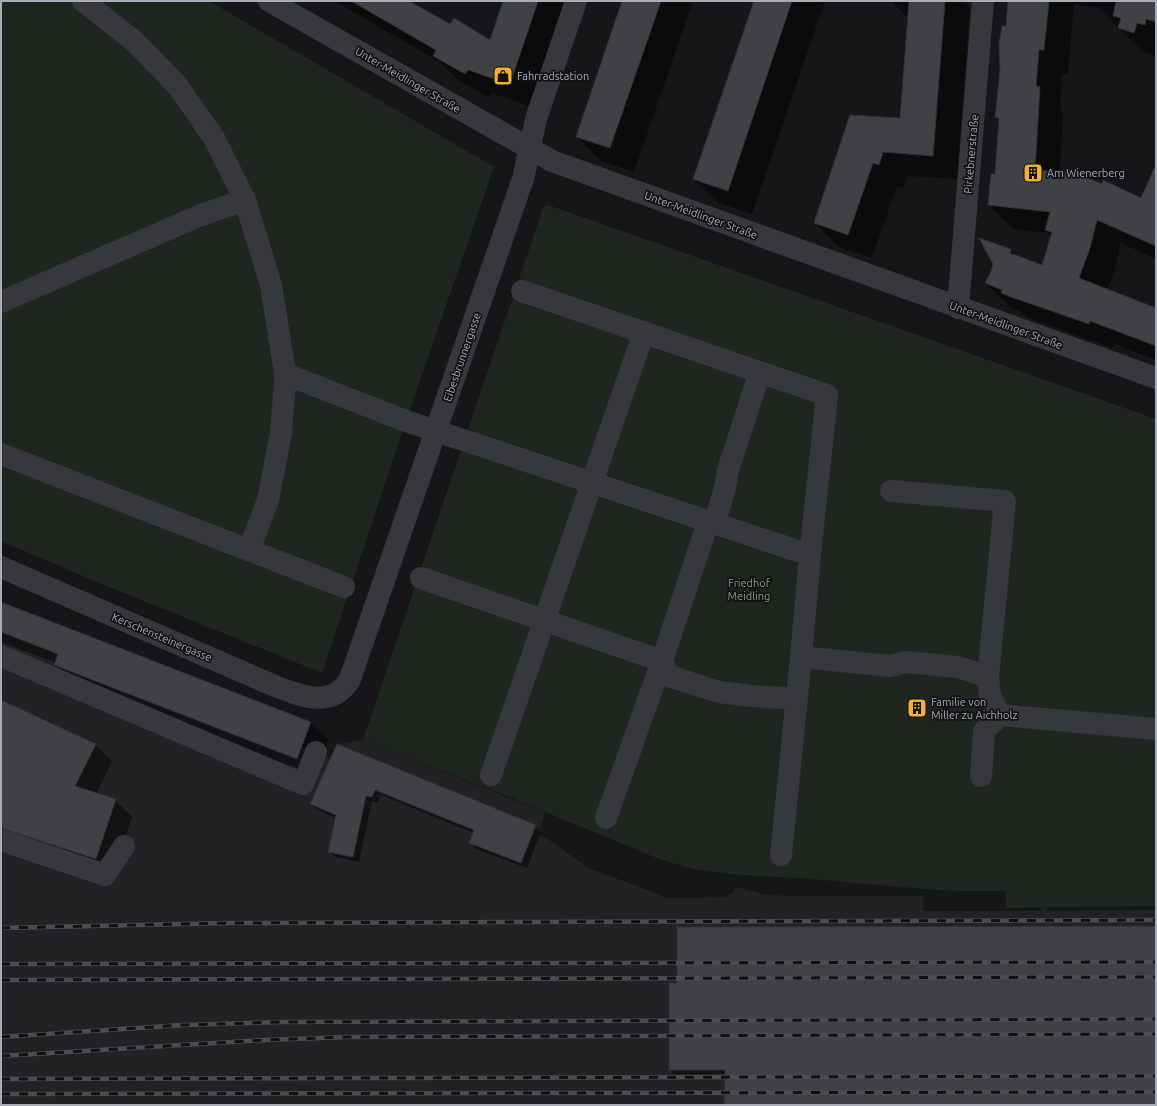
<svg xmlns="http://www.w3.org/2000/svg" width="1157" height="1106" viewBox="0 0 1157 1106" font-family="Ubuntu,sans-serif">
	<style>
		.built { fill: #222225 }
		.green { fill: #1e261f }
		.shadow { fill: #0007 }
		.building { fill: #404145; stroke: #303034 }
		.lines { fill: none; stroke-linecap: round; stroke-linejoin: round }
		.minor { stroke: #37383d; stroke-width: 22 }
		.rail-casing { stroke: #4a4c52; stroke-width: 4.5 }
		.rail { stroke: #111113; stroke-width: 3; stroke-dasharray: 9; stroke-linecap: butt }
		.labels { text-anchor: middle; stroke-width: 3.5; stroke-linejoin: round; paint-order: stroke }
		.poi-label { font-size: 11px; fill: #a8adb8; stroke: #111113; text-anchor: start }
		.street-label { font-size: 11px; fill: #a8adb8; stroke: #111113 }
		.park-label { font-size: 11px; fill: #7fa381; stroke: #111113 }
	</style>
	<rect width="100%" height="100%" fill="#161618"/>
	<path class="built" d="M1,602L311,722L302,746L330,758L337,744L363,740L545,812L539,833L589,868L668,898L725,897L733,893L736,887L762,894L787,896H923V911H1041L1042,908H1047V911L1156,910V1105H1Z"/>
	<path class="green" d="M1,1H209L494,167L406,421L322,673L116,590L1,541Z
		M548,205L1156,419V906L1006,908V891H961L923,889L823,880L729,874L693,869L659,859L517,800L363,740L543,208Z"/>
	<path class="shadow" d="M335,1H408L450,26L491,41L504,1H570L534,108L492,93L489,98L458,80L441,63Z
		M623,1H693L634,172L601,161L577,137Z
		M755,1H825L752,214L718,203L694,179Z
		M891,1H964L970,7L957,179L907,176L903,188L897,186L872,258L839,247L815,223L901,120L909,19Z
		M1009,1H1156V56L1143,52L1099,8L1074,4L1068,74H1062L1060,109L1063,112L1060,172L1142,199L1156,166V259L1121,243L1114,272L1107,290L1156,308V360L1115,344L1113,348L1026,317L1020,311L1010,307L986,283L1010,250L1017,257L1042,266L1052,236L1049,233L1014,229L989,205L995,175L1000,122L996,118Z
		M1,603L311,723L328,739L314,775L72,681L55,665L56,663L4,643L1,640Z
		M1,701L95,745L112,761L96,794L115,800L132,817L113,875L1,838Z
		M337,746L535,826L541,832L527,868L476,849L470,842L474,833L381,795L378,803L372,801L359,862L335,857L329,851L336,818L317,810L311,804Z
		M1156,927V1105H726V1074H674L670,1070Z"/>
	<path class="building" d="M351,1H409L450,24L454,18L490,40L503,1H538L510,84L468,70L465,74L433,56L436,50Z
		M622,1H661L610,148L576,137Z
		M754,1H792L728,191L693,179Z
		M909,1H945L933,156L883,152L879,165L873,163L848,235L814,223L850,115L900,118Z
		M1008,1H1049L1044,50H1039L1036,86L1040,87L1035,170L1074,172L1102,184L1103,180L1141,198L1156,164V246L1097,220L1090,248L1079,278L1156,308V346L1090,321L1089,324L1011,297L1001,293L1002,290L985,283L990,274L993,264L979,238L1011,249L1010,253L1042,265L1052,232L1045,230L1050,212L988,205L991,174H995L999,118H995L1000,70L999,44L1002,26H1006Z
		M1116,1H1156V22L1146,19L1145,25L1137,23L1134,33L1118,28L1121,18L1113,16Z
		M1,602L311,722L297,759L54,665L58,654L1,632Z
		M1,700L96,744L75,786L116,799L96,859L1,828Z
		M337,744L536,825L521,863L469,843L474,830L375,790L372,797L366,796L353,857L328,852L336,815L310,804Z
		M1156,926V1105H724L725,1070H669V983H677V927Z"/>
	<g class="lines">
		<path class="minor" d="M83,1L134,41L177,85L214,138L245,200L271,285L284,367L285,381L281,433L268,500L249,550
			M269,1L552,161L1156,378
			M522,291L827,395L810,555
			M1,302L201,215L245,200
			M958,308L983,1
			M285,374L406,421L810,555L801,657L890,666L906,662L958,667L988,677L990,696L1000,715L1156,729
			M1,454L344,587
			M891,491L1005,501L988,677
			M1,567L277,687C302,696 333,709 350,679L518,193L523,179L536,119L576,1
			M421,578L662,661L669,676L719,692L751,696L797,699
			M1,656L303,784L316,752
			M491,775L644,332
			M981,776L984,731L1000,715
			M606,818L662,661L708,522L716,518L725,488L728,470L760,372
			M1,840L105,875L124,846
			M781,855L801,657"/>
		<g class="rail-casing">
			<path id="rail" d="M1,928L229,923L1156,920
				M1,964L1156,962
				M1,980L1156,977
				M1,1037L183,1025L282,1022L1156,1019
				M1,1056L265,1040L348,1037L1156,1034
				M1,1079L1156,1076
				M1,1094L1156,1092"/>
		</g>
		<use href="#rail" class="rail"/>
	</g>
	<defs>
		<g id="shop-square" transform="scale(1)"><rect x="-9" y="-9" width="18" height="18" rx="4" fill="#f2b134" stroke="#111113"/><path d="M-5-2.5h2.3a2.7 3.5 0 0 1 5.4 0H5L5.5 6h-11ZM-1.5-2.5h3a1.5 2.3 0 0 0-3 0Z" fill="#111"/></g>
		<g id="building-square" transform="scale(1)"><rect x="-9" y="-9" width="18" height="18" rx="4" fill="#f2b134" stroke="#111113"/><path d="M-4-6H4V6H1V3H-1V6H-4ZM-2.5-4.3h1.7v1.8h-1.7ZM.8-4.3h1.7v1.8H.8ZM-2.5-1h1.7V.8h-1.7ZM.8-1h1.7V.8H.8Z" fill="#111"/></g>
	</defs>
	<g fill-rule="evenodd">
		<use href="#shop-square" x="503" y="76"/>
		<use href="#building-square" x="1033" y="173"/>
		<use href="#building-square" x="917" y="708"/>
	</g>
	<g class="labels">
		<g class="poi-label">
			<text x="517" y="80">Fahrradstation</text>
			<text x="1047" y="177">Am Wienerberg</text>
			<text x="931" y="706">Familie von<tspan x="931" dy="13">Miller zu Aichholz</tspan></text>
		</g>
		<g class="street-label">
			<text transform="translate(408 80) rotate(30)" y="4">Unter-Meidlinger Straße</text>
			<text transform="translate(971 154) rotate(-85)" y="4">Pirkebnerstraße</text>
			<text transform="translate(701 215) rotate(20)" y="4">Unter-Meidlinger Straße</text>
			<text transform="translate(1006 325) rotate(20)" y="4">Unter-Meidlinger Straße</text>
			<text transform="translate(462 357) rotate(-71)" y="4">Eibesbrunnergasse</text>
			<text transform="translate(162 637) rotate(23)" y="4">Kerschensteinergasse</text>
		</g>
		<g class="park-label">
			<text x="749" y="587">Friedhof<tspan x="749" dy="13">Meidling</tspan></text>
		</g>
	</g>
	<rect width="1157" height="1106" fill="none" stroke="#a8adb8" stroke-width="4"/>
</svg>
